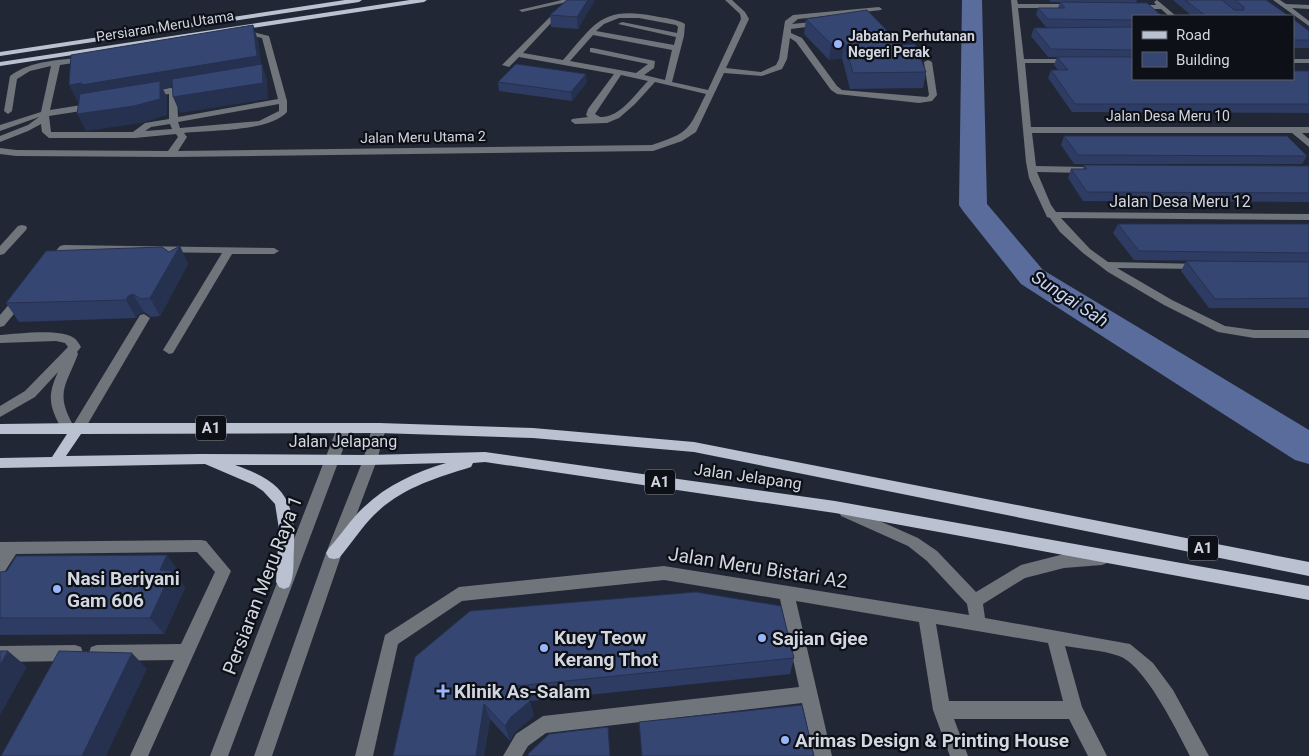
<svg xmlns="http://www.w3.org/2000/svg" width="1309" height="756" viewBox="0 0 1309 756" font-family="Roboto,sans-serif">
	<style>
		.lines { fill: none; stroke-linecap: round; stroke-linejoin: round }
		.river { fill: #5a6c9c; fill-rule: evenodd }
		.minor { fill: #70747b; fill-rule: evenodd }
		.major { fill: #bac1d1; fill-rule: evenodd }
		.wall { fill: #2e3c63 }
		.shaded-wall { fill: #263150 }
		.building { fill: #364673; stroke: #263150 }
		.poi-dot { fill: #99b5fd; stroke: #0d1016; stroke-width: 2 }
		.labels { text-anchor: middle; stroke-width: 4.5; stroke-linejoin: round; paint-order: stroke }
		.far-street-label { font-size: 14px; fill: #d2d6e0; stroke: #0d1016 }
		.far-poi-label { font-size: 14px; font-weight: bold; fill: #d2d6e0; stroke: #0d1016; text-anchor: start }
		.shield { fill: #0d1016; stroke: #979ba3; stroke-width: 1 }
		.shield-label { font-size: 15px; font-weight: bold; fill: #d2d6e0 }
		.street-label { font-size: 16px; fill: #d2d6e0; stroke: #0d1016 }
		.water-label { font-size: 18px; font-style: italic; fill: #c9d6f4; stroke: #0d1016 }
		.near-street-label { font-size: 19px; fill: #d2d6e0; stroke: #0d1016 }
		.near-poi-label { font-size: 19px; font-weight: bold; fill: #d2d6e0; stroke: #0d1016; text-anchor: start }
	</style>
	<rect width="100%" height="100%" fill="#212735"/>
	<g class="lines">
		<path class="river" d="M962,0H982L987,204L1043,270L1309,430V464L1295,460L1021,284L963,211L959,205Z"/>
		<path class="minor" d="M562,0H576L522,12L519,10Z
			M725,0H732L745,12L749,19L726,68L761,72L776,65L779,59L785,21L793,15L879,7L882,9L881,10L864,12L868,16L857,22L853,20L859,16L854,13L798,19L792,24L822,21L826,23L822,25L791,29V33L802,38L837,86L842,90L927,97L929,95L924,62L928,60L932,62L937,95L932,101L919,103L837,94L831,90L796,42L790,38L787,59L782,69L762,76L724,73L696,132L682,141L653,151L171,157L16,156L0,154V148L16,150L168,151L178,137L176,134L135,138H49L42,132L41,124L28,131L0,142V136L28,125L39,117L0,131V125L41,112L51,66L30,71L17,79L12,111L8,114L4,111L10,76C31,60 62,60 87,57L91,59L87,61L60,65L50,110L94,103L98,106L94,109L49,116L51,132H133L145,123L169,119V94L150,97L146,95C152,90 187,84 193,88L177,93L178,117L278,99L262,38L253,36L241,38L237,36L253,32L269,36L287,101V112C268,132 212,130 184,133L187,137L178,151L652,145C691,132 688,130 706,94L655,82L635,104L619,118L607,123L575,124L571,121L572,119L588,117L586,115L588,109L614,74L519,57L509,67L502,65L560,7L565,8L523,53L563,60C595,24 601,6 654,16C664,18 677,19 685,24L684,36L672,82L708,90L741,19L740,14ZM619,18H639L676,25L678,27L677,33L622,22L618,24L676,37L674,45L596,31L604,24ZM593,35L672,50L665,80L644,75L654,68L655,61L593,48H590V52L648,64L636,73L570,61ZM621,75L648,81C635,94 620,118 600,117L595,114ZM279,104V111L259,121L180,128L178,122ZM170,124L172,129L145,131L151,127Z
			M1011,0H1017L1018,4H1075L1078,6L1075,8H1018L1024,59H1073L1077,61L1073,63H1025L1031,127H1309V133H1302L1309,139V147L1292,133H1032L1036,166L1087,167L1092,170L1087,173L1037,172L1051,205L1056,212L1309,214V220L1061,218L1090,249L1108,262L1203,264L1204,266L1203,268L1199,269L1117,268L1172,300L1225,326L1254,330H1309V338H1254L1218,332L1164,305L1108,272L1083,253L1060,232L1050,218L1047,217L1029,178L1026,162Z
			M1157,0L1176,16H1169L1161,9H1135L1132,7L1135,5H1156L1154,2Z
			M1273,0H1280L1286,4L1309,5V9L1292,8L1309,21V26Z
			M1293,59H1309V63H1293Z
			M22,225L26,226L27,228L26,230L4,254L0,255V246L18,226Z
			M64,245L274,248L279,251L274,254H232L173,353L169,354L163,350L222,253L67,251L56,264H48L47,262L48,260L60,246Z
			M21,294L27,298L4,326L0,327V315L17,295Z
			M144,314L150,318L83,432H63C50,407 46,398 58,372L35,397L0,417V406L25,391L68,347L65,343L56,341L0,343V335C17,334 60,328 74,338C77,340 79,344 81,347L77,352L78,354C66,386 55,392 73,425L140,315Z
			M344,423L349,424L351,428L228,756H210L337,428L339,424Z
			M379,423L384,424L386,428L377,460L342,553L272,756H254L326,553L363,460L372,428L374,424Z
			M846,506L918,538L937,551L976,592L1021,565L1064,554L1102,551L1107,553L1110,558L1107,563L1102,565L1064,568L1025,578L983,604L985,618L1130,644L1153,663L1173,690L1209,756H1190C1177,731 1145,665 1119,656C1102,650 1082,649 1065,646L1082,707L1107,756H1088L1069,719H954L968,756H950L933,710L919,622L796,601L832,756H814L802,703L546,733L528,746L522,756H503L516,734L543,716L799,687L780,599L664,580L462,601L398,644L373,756H355L385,635L459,587L664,566L969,615L967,604L927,561L908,546L841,516L839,512L841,508ZM936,624L1048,643L1063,701H949Z
			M201,540L206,541L231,571L148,756H130L174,660L97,661L91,659L89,653L91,647L97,645L181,644L215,572L197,552L16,554L5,571L0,573V542Z
			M75,645L81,647L83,653L81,659L75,661L0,662V646Z"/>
		<path class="major" d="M345,0H362L359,2L0,56V52Z
			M410,0H427L424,2L0,66V62Z
			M78,423H379L533,428L694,442L1309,562V576L694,452L533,438L379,433L81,434L66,456L200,454L370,455L485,452L835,501L1309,586V600L835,513L485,462L473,463L471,467C436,478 401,488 374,515C361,528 351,544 339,558L334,559L329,558L326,553L329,548C341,535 351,519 364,507C387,485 416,472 446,463L370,465H235C281,481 296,498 294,548C293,560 295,576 289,587L284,589L279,587L276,582L279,529L275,504L263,491L254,485L205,464L0,468V458L52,457L67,434H0V424Z"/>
	</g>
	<path class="wall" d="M595,0L578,29L551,27L550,15Z
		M1049,0H1137L1136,3L1051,2Z
		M1173,0H1271H1267L1289,16H1192Z
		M1060,2L1133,16V79L1309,71V113L1072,112L1048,78L1051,70H1058L1054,65L1057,57H1048L1031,36L1034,28L1097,27H1046L1036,15L1038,8H1058Z
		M806,19L926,72L923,88L850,89L842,58L829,60L804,34Z
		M1293,19L1309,31V48H1293Z
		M498,82H587L572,101L499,91Z
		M1064,136L1307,156L1302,164H1074L1061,145Z
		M1084,165L1309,166V202L1083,201L1068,178L1071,169H1083Z
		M1118,224H1309V308H1209L1181,271L1186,261H1216L1134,260L1113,233Z
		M180,246L188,264L160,316L151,317L144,312L138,314L136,318L19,322L6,303L169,252Z
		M0,572L180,573L178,577L185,588L164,634L0,635Z
		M470,611L794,658L790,674L530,701L534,716L515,732L510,741L490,719L484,756Z"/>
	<path class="shaded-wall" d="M588,0H595L578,29L577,17Z
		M253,25L258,40L262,68V64L267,80L268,99L180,113L173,97L262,72L163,89L167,97V115L142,123L86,131L77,114L88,99L77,101L69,85Z
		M844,42L842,58L829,60L831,44Z
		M586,74L587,82L572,101L571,92Z
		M180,246L188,264L160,316L150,298Z
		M133,294L144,312L138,314L136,318L126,300L128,296Z
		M167,555L180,573L178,577L185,588L164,634L150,618L160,570Z
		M8,651L27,667L0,715V665Z
		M132,653L147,669L106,756H82Z
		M530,701L534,716L515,732L510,741L505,726L511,717Z
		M484,704L490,719L484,756H476Z"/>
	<path class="building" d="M567,0H588L577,17L550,15Z
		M1185,0H1222L1234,10H1244V7L1235,0H1266L1289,16H1206Z
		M1060,2L1147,3L1162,16H1133V20L1048,19L1038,8H1065Z
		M867,10L901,45L915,44L926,72L853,73L844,42L831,44L806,19Z
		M1293,19L1309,31V40H1293Z
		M253,25L257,56L81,85L82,83L69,85L71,55Z
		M1133,27V50L1051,49L1034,28Z
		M1057,57H1133V79H1293V71H1309V104H1075L1051,70H1068Z
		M262,64L263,83L173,97L172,79Z
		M516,64L586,74L571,92L498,82Z
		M160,81V99L134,106L77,114L80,94Z
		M1064,136H1287L1307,156L1078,155Z
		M1084,165L1309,166V193L1087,192L1071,169H1087Z
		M1118,224H1309V253L1139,251Z
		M180,246L150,298L141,299L133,294L128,296L126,300L6,303L46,251L162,247L169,252Z
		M1186,261L1309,262V298L1215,299Z
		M167,555L160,570L172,571L150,618H0V572L7,571L16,556Z
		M696,592L781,606L794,658L516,686L530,701L511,717L505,726L484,704L476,756H393L415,657L470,611Z
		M0,651H8L0,665Z
		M59,651L132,653L82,756H1Z
		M802,705L814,756H642L639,722Z
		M608,727L610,756H528V754L549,734Z"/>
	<g class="poi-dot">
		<circle cx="838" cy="44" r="5"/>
		<circle cx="57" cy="589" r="5"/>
		<circle cx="762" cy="638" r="5"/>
		<circle cx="544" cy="648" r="5"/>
		<path d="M440.5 683.5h5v5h5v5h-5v5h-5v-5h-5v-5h5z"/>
		<circle cx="785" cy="740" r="5"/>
	</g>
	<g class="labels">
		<g class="far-street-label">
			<text transform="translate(165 26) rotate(-9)" y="5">Persiaran Meru Utama</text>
			<text x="1168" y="121">Jalan Desa Meru 10</text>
			<text transform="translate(423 137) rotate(-1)" y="5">Jalan Meru Utama 2</text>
		</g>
		<g class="far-poi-label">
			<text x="848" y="41">Jabatan Perhutanan<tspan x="848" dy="16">Negeri Perak</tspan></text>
		</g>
		<g class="shield">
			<rect x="196" y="415.5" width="30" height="25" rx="4"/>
			<rect x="645" y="469.5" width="30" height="25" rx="4"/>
			<rect x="1188" y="535.5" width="30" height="25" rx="4"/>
		</g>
		<g class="shield-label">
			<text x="211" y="433">A1</text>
			<text x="660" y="487">A1</text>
			<text x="1203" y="553">A1</text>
		</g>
		<g class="street-label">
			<text x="1180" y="207">Jalan Desa Meru 12</text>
			<text x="343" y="447">Jalan Jelapang</text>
			<text transform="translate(748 476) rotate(8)" y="6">Jalan Jelapang</text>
		</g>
		<g class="water-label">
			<text transform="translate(1070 299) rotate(33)" y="6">Sungai Sah</text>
		</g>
		<g class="near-street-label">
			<text transform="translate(758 567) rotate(9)" y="7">Jalan Meru Bistari A2</text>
			<text transform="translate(262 585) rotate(-69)" y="7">Persiaran Meru Raya 1</text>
		</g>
		<g class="near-poi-label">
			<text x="67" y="585">Nasi Beriyani<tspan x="67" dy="22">Gam 606</tspan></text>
			<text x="554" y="644">Kuey Teow<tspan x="554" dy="22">Kerang Thot</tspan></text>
			<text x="772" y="645">Sajian Gjee</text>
			<text x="454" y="698">Klinik As-Salam</text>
			<text x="795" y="747">Arimas Design &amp; Printing House</text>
		</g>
	</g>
	<rect x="1132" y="15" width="162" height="65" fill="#0d1016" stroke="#5c5f67"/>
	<rect x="1142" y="31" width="25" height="8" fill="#bac1d1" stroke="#5c5f67"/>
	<text x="1176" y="40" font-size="15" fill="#d2d6e0">Road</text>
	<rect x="1142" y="52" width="25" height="15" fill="#364673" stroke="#5c5f67"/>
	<text x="1176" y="65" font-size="15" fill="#d2d6e0">Building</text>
</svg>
